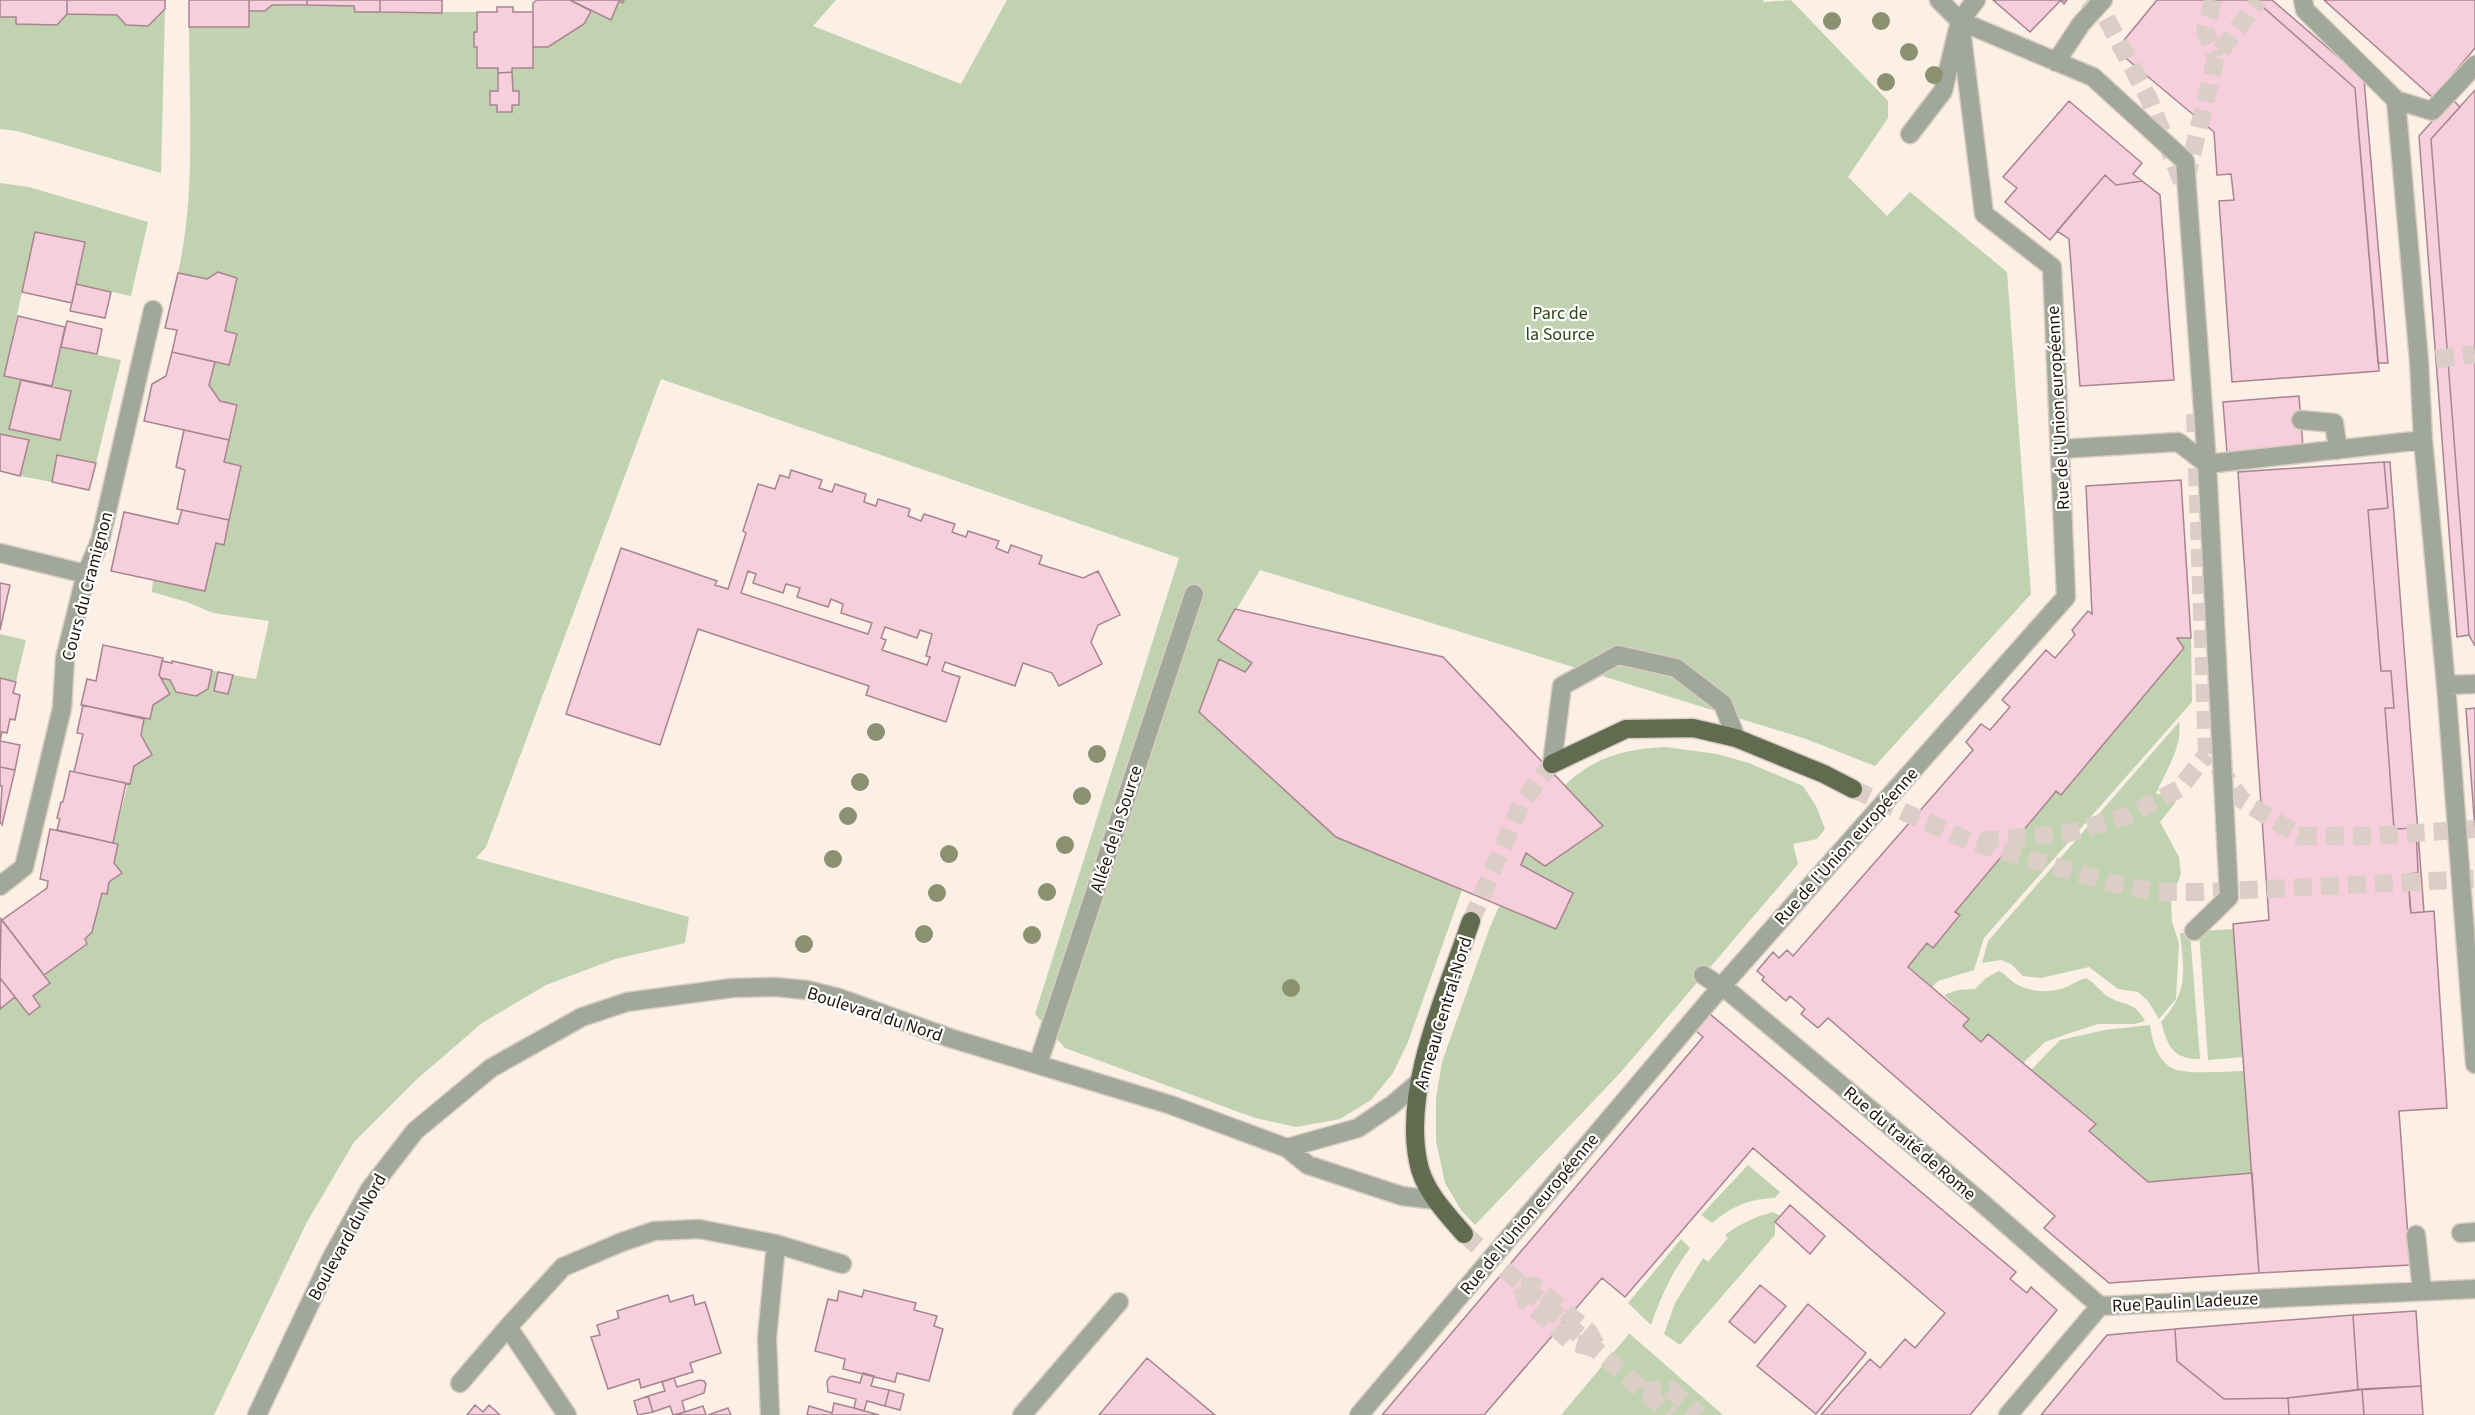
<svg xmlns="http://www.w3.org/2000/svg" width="2475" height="1415" viewBox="0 0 2475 1415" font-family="'Source Sans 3',sans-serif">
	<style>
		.green { fill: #c1d2b0 }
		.building { fill: #f7cedb; stroke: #a78590; stroke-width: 1.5; fill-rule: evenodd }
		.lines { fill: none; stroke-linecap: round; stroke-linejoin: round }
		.minor-tunnel { stroke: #dacec6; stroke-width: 18; stroke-dasharray: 18 9; stroke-linecap: butt }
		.major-tunnel { stroke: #dacec6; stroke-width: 18; stroke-dasharray: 18 9; stroke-linecap: butt }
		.minor-casing { stroke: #d8ccc3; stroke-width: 21 }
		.major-casing { stroke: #d8ccc3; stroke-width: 21 }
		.minor { stroke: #a2a899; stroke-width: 18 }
		.major { stroke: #616b50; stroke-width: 18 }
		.tree { fill: #8b9171 }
		.labels { text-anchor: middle; stroke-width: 4.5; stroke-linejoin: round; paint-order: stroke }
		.park-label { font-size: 18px; fill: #2f4412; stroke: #fff }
		.street-label { font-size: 18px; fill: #1f150e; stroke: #fff }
	</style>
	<rect width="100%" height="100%" fill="#fbefe6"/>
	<path class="green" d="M624,0H836L813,26L961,84L1007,0H1763L1764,2L1791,0L1888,101V118L1848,177L1887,216L1910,192L2007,272L2031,594L1875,766L1806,739L1260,570L1218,640L1252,663L1245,672L1336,837L1462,890L1408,1042L1393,1073L1371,1100L1340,1119L1296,1127L1255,1118L1065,1048L1035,1014L1179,558L661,379L486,847L476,858L689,917L685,943L615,959L546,985L482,1023L416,1080L354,1142L307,1222L214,1415H0V1009L15,997L29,1015L40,1006L33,996L50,983L44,975L87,944L85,939L92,932L102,893L107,894L109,882L121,873L114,863L118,845L113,843L144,719H150L153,705L170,694L161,678L170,680L177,692L208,689L212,670L218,672L215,691L228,694L233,675L256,679L269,621L213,613L187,602L152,592L153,580L205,591L216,543L224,544L241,467L224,462L237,405L220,401L209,385L215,362L229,365L237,335L225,331L237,278L218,273L207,279L178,273C196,194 189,108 189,27H249V11H265L272,5L354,6L356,12H477V32H474V47L498,68V91H490V104L497,105V112L512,105L519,104V91H513L512,68H533V47H548L584,24L591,11L611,20L619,1L623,2Z
		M165,9L161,173L17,131L0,129V17H16L17,24L57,25L67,14L117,15L126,25L148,26Z
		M0,183L29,187L148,222L131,296L76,284L85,243L35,232L4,375L21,380L9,429L71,391L52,386L61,347L121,360L96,463L57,455L52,482L20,476L28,440L0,434Z
		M0,634L26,640L16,682L0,678Z
		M2177,638H2191L2192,702L1984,938L1974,970L1938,981L1932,987L1908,967L1927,943L1933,948L1960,916L1955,912L2053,795L2056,791L2061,794L2184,648Z
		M2179,722C2183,748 2165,771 2156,794L2177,796L2175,803L2160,822L2179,857L2181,874L2171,899L2172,922L2179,943L2176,999L2159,1019L2148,1001L2138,992L2118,989L2089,967L2041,978L2023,976L2011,964L2001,960L1982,963L1988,941Z
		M1665,747L1717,754L1749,763L1803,786L1816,806L1825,829L1817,839L1793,844L1798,864L1621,1072L1475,1225L1461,1210L1445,1183L1436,1141V1098L1442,1062L1490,927L1511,880L1560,790C1591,758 1622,749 1665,747Z
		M2233,929L2243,1057L2208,1060L2199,931Z
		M2180,933H2190L2200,1059C2172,1059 2168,1046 2161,1022C2189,991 2184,972 2180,933Z
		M1999,971C2007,975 2010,981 2018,985C2031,992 2050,993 2064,988C2072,985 2078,980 2086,978C2095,983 2099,990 2107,996C2125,1007 2134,1000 2145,1021L2134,1024H2098L2067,1034L2045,1042L2023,1063L1988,1034L1981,1042L1963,1026L1969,1019L1944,995L1958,990L1975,989L1986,978Z
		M2150,1025C2152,1041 2158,1062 2174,1069C2189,1075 2228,1071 2244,1071L2252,1173L2148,1182L2089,1131L2096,1123L2031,1070L2060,1040L2105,1030Z
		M1748,1165L1780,1192L1775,1198C1750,1198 1731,1207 1712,1223L1701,1215Z
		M1773,1212L1780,1216L1775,1222V1235L1680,1345L1664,1334L1675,1303L1703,1258L1708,1262L1728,1238L1725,1235C1741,1223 1755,1217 1773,1212Z
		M1681,1239L1690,1248C1672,1272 1661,1296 1651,1325L1628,1303Z
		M1629,1334H1630L1723,1415H1561Z"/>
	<path class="building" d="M0,0H67V14L57,25L16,24V17H0Z
		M67,0H165V9L148,26L126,25L117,15L67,14Z
		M189,0H249V27H189Z
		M249,0H307V5H272L265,11H249Z
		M307,0H380V12H355L354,6L307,5Z
		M380,0H442V13L380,12Z
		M537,0H570L591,11L584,24L548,47H533V3Z
		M570,0H624L623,3L619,1L611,20Z
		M1993,0H2067L2064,4L2061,0L2030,32Z
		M2157,0H2255L2355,88L2379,371L2232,382L2219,201L2234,200L2231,174L2217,175L2214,132L2116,50Z
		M2255,0H2272L2364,79L2388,363H2378L2355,88Z
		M2324,0H2475V48L2433,98Z
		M497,7H513V12H533V68H512V72L498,73V68H477V47H474V32H477V12H497Z
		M512,72L513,91H519V105H512V112H497V105H490V91H498V73Z
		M2475,90V646L2469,635L2431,139Z
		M2452,99L2460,107L2431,139L2469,635L2457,637L2419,136Z
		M2069,101L2142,163L2133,174L2142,181L2116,185L2105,175L2050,240L2005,202L2017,188L2003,177Z
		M2105,175L2116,185L2142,181L2160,195L2174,380L2080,386L2069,239L2057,231Z
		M35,232L85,242L72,303L22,292Z
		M218,272L237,278L225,331L237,334L229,365L172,352L177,330L165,328L178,273L207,279Z
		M76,284L111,292L105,318L70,311Z
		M18,316L65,327L52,386L4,376Z
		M67,321L102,329L97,354L61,347Z
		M172,352L215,362L209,385L220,401L237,405L229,440L144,421L152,384L166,376Z
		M21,380L71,391L60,440L9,429Z
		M2299,396L2303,447L2227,453L2223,402Z
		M184,430L229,440L224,462L241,466L229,520L177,509L185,470L176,467Z
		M0,434L29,440L20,476L0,471Z
		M57,455L96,463L89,490L52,482Z
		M2384,462L2388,508L2368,510L2381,671H2391L2394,708H2385L2394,829L2416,828L2418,873L2408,874L2411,913L2434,911L2447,1108L2399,1111L2410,1265L2259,1273L2233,924L2269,920L2238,472Z
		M2384,462H2390L2424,912L2411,913L2410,906L2408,874L2418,873L2416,828L2394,829L2385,708H2394L2391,671H2381L2368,510L2388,508Z
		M791,470L822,480L819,488L832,492L835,484L866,494L864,502L876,506L878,499L910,509L908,516L921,521L924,514L955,524L952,532L966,537L968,531L999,541L996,548L1008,553L1011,545L1042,556L1039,564L1083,578L1098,571L1120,615L1098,625L1091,642L1102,664L1059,686L1052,673L1023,663L1015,686L945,662L942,671L960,677L946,722L866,695L869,686L698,629L660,745L566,714L621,548L717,581L715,585L728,589L746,533L743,531L758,484L775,489L780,475L789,478ZM748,571L756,574L753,583L783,593L786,584L800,588L797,597L828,607L831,599L843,604L841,613L872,623L868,634L741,593ZM885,627L917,638L920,630L932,634L926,656L930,657L927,665L882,650L886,640L881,638Z
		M2181,480L2191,638H2177L2184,648L2061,795L2056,791L2053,795L1955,912L1960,915L1933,948L1927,943L1908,967L1969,1019L1963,1026L1981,1042L1988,1034L2096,1124L2089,1131L2148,1182L2252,1173L2259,1273L2109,1283L2044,1228L2055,1216L1828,1018L1818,1028L1801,1014L1805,1009L1790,996L1786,1001L1762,980L1764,977L1757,971L1773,952L1779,958L1787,950L1793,956L1973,750L1966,742L1981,724L1990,730L2010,707L2002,700L2046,650L2055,658L2075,635L2072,630L2088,611L2092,614L2086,486Z
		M182,510L229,520L224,545L216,543L205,591L111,571L124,512L178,524Z
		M0,583L10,585L0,630Z
		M1235,609L1443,657L1603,826L1545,866L1526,853L1521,865L1573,893L1556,929L1336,837L1199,712L1219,659L1245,672L1252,663L1218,640Z
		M103,645L163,658L159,675L170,694L153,705L150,719L81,705L87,679L96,681Z
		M162,661L172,663V661L212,670L208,689L196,696L176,692L170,680L161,678L159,675Z
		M218,672L233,675L228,694L214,691Z
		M0,678L16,682L13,693L20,695L15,720L10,719L7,733L2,732L0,741L20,745L15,770L0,767Z
		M83,705L144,719L141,735L152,755L134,766L130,784L74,772L83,734L77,733Z
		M2475,708V829L2466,709Z
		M0,767L15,770L2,825L0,822L2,786H0Z
		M70,771L126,783L113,843L57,830L60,819L57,818L61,802H63Z
		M50,829L118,844L114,863L122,873L109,882L107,894L102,893L92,932L85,939L87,944L44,975L2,920L47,888L48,881L40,879Z
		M1,919L50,983L33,996L40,1006L29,1015L0,978Z
		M0,978L15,997L0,1009Z
		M1710,1014L2016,1272L2010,1279L2027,1293L2031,1287L2057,1310L1970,1415H1821L1870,1359L1880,1368L1905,1339L1915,1348L1945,1313L1753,1148L1625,1297L1602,1278L1484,1415H1382L1703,1037L1695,1030Z
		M1790,1205L1825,1236L1810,1254L1775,1222Z
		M1760,1285L1786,1306L1755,1343L1729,1322Z
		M864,1290L916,1303L914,1310L937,1316L934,1326L943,1329L929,1381L897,1373L895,1382L843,1369L845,1359L815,1351L828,1299L837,1301L839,1291L862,1297Z
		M668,1295L670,1302L693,1295L695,1305L705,1302L721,1353L690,1363L693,1372L641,1388L639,1379L608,1389L591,1337L600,1335L597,1325L619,1318L617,1311Z
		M1808,1304L1866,1353L1816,1414L1757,1366Z
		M2416,1311L2421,1386L2358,1390L2353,1315Z
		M2353,1315L2358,1390L2288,1398L2224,1399L2177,1361L2175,1329Z
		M2175,1329L2177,1361L2224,1399L2288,1398L2289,1415H2041L2107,1335Z
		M1147,1358L1215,1415H1099Z
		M863,1373L874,1376L871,1386L889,1390L885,1406L867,1401L864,1411L854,1408L856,1399L828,1392L827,1382L829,1378L832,1376L860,1383Z
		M674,1378L677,1387L700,1380L704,1381L706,1384L704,1393L682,1401L685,1412L673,1415L670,1406L653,1412L648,1396L665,1391L662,1382Z
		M2421,1386L2423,1415H2364L2362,1389Z
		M2362,1389L2364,1415H2289L2288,1398Z
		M889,1390L904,1394L900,1410L885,1406Z
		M648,1396L653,1412L638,1415L634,1401Z
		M834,1403L854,1408L879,1415H807L809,1406L832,1413Z
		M475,1405L483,1412L489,1405L500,1415H467Z
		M703,1406L706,1415H675L685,1412Z
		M728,1408L731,1415H708Z"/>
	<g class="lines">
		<path class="minor-tunnel" d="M2213,0L2205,31L2216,57
			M2436,359L2475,354
			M1521,1285L1534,1286L1561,1308L1589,1332L1598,1349L1571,1342L1526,1301Z
			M1643,1391L1670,1389L1699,1415"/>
		<path class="major-tunnel" d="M2087,0L2105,16L2149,99L2184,187
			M2186,180L2216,57L2259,0
			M2195,414L2207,754
			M2218,767L2242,800L2299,836H2371L2475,829
			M1853,789L1971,842L2112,883L2157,892H2203L2475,879
			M1981,841L2069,833L2129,815L2179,789L2207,754
			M1471,921L1522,802L1552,764
			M1464,1234L1671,1415"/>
		<g class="minor-casing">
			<path id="minor" d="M1939,0L1960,21L2093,77L2185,161L2207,464L2229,897L2194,931
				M2303,0L2305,10L2396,100L2419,361L2423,440L2446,685L2475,1064
				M2056,62L2081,24L2103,0
				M2396,100L2432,111L2475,65
				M1910,134L1943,91L1960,21L1976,0
				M2301,420L2334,423L2338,450
				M2060,449L2178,442L2207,464L2423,440
				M0,553L86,574
				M2446,685L2475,684
				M1552,764L1562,686L1618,655L1676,668L1723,704L1736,738
				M0,886L24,867L62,708L65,658L86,574L100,541L153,310
				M1703,975L1732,994L1981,1202L2100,1306
				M1038,1064L1194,594
				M1287,1148L1358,1128L1392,1105L1419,1082
				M2461,1233L2475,1232
				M2416,1235L2422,1290
				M776,1244L842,1264
				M460,1383L508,1327
				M257,1415L332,1257L370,1189L415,1131L491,1068L582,1017L627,1002L732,988L775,987L807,990L839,998L950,1038L1171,1105L1287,1148L1308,1165L1402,1196L1435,1200
				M567,1415L508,1327L563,1267L622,1242L654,1231L699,1229L776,1244L767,1338L770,1415
				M1022,1415L1119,1302
				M1359,1415L1721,987L2066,597L2052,267L1984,214L1960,21
				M2008,1415L2100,1306L2475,1289"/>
		</g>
		<g class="major-casing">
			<path id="major" d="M1552,764L1626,729L1693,728L1736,738L1824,774L1853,789
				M1464,1234C1446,1213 1423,1190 1418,1161C1403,1085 1447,992 1471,921"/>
		</g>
		<use href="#minor" class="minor"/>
		<use href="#major" class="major"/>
	</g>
	<g class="tree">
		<circle cx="1832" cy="21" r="9"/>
		<circle cx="1881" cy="21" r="9"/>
		<circle cx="1909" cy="52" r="9"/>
		<circle cx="1934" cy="75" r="9"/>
		<circle cx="1886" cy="82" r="9"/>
		<circle cx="876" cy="732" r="9"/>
		<circle cx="1097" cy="754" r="9"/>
		<circle cx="860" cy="782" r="9"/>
		<circle cx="1082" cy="796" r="9"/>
		<circle cx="848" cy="816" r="9"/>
		<circle cx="1065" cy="845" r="9"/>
		<circle cx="949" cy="854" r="9"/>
		<circle cx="833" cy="859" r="9"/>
		<circle cx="1047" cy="892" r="9"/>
		<circle cx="937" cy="893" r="9"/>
		<circle cx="924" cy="934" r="9"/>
		<circle cx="1032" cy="935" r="9"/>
		<circle cx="804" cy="944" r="9"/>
		<circle cx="1291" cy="988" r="9"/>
	</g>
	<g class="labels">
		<g class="park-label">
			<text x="1560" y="319">Parc de<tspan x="1560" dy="21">la Source</tspan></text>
		</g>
		<g class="street-label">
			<text transform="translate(2058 408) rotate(-93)" y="6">Rue de l'Union européenne</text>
			<text transform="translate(87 586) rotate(-75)" y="6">Cours du Cramignon</text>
			<text transform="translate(1116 829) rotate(-72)" y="6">Allée de la Source</text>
			<text transform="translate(1846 846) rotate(-48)" y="6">Rue de l'Union européenne</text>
			<text transform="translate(1443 1013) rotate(-73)" y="6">Anneau Central-Nord</text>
			<text transform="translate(875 1014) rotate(18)" y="6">Boulevard du Nord</text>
			<text transform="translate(1910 1143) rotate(40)" y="6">Rue du traité de Rome</text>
			<text transform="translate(1529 1214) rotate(-50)" y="6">Rue de l'Union européenne</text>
			<text transform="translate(347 1237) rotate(-61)" y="6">Boulevard du Nord</text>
			<text transform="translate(2185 1302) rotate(-3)" y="6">Rue Paulin Ladeuze</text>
		</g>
	</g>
</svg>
